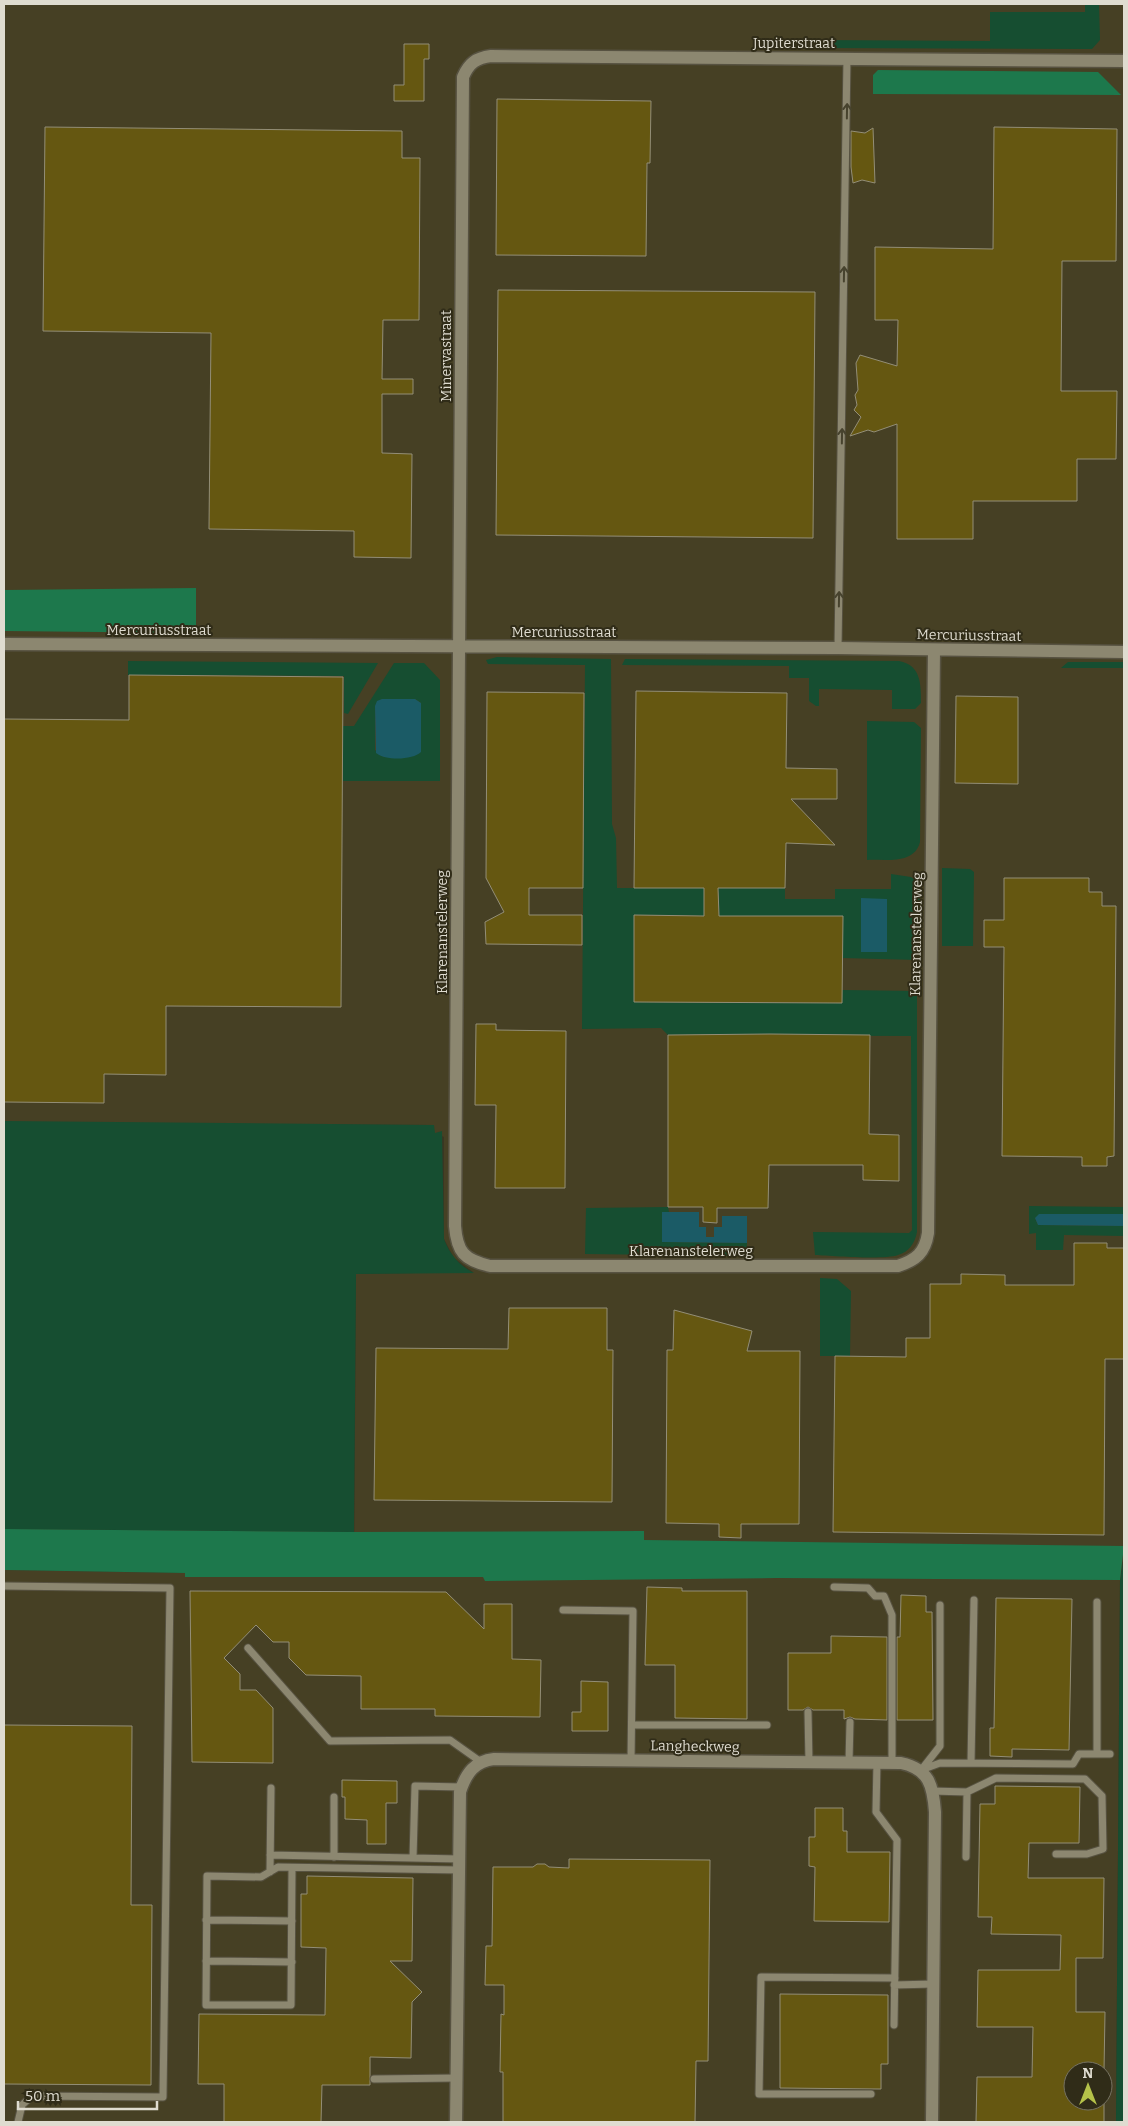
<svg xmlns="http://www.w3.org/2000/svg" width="1128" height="2126" viewBox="0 0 1128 2126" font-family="Bitter,serif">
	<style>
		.built { fill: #464024; fill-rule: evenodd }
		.green { fill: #164e31; fill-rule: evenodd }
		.forest { fill: #1d784c }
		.water { fill: #1b5b66 }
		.building { fill: #655711; stroke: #938e77 }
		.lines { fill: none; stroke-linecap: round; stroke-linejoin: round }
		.lane-casing { stroke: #575241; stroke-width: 9 }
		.street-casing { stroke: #575241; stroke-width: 15 }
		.lane { stroke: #8c8770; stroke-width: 7 }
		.street { stroke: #8c8770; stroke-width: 12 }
		.oneway { stroke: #47432e }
		.labels { text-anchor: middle; stroke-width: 4; stroke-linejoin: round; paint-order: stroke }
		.street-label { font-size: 14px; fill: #dfdcd0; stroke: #302c18 }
	</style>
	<rect width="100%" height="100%" fill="#3a3622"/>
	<path class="built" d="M4,4H1124V1555L1120,1580L1116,2122H4V1570L185,1573L186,1577H354L356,1274L473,1272L454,1258L444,1239V1137L434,1133V1125L4,1123ZM1073,2071H1103V2101H1073Z"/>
	<path class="green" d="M1085,4H1099L1100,40L1092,49L818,48L813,42V40L990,41V12H1085Z
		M497,657L611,659L612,824L616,838L617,888H704V916L634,915V1002L842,1003V990L917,991V1232C915,1243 909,1252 898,1255C884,1260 833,1256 815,1255L813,1232L909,1233L912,1230L911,1036L668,1035L661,1028L582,1029L585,665L488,664L486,660Z
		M625,659L899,661C921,665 921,684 921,703L915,709H892V690L819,689V706H816L809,701V678H789V666L622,665Z
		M128,661L378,663L348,714L344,713V676L128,675Z
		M1068,662H1124V668H1061Z
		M394,663H424L440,680V781H343V726H354ZM382,699H415L421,703V748L384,757L375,750V706Z
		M867,721L914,722L921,728L920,842C914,865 886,859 867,860Z
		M942,868L970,869L974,872L973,946H942Z
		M891,874L911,877L915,880L920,893L918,960L842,958V916H719L718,888H785V899H835V889H891Z
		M4,1121L434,1125L435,1133L442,1131L444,1239C450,1255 459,1265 474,1273L356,1274L354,1532L4,1529Z
		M1029,1206L1124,1207V1214H1043L1035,1218L1038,1225L1124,1226V1236L1064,1235L1063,1250H1036V1233L1029,1234Z
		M668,1207L669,1212H663L662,1242L747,1243L746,1256L585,1254L586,1208Z
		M820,1278L837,1279L851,1291L850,1356H820Z
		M1124,1555V2122H1116L1120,1580Z"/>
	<path class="forest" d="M878,70L1098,72L1121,95L873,94V75Z
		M196,588V633L4,631V590Z
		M4,1529L354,1532L644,1531V1540L1124,1546L1120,1580L777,1578L485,1581L483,1577H185V1573L4,1570Z"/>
	<path class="water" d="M382,699H415L421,703V752C413,760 386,761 376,753L375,706L377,701Z
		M861,898L887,899V952H861Z
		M662,1212H699V1227H706V1237H714V1227H722V1216H747V1243L662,1242Z
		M1039,1214H1124V1226L1038,1225L1035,1218Z"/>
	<path class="building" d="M404,44H429V59H424V101H394V85H404Z
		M497,99L651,101L650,163H647L646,256L496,255Z
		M45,127L402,131V158H420L419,320H383L382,379H413V394H382V453L412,454L411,558L354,557V531L209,529L211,333L43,331Z
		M994,127L1117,129L1116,261H1062L1061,391H1117L1116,459H1077V501H973V539H897V424L874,432L868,430L850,436L861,417L854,410L857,405L855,395L858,390L856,363L860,355L897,366L898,320H875V247L993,249Z
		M873,128L875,183L862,180L853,183L851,167V131L865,133Z
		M498,290L815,292L813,538L496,535Z
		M129,675L343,677L341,1007L166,1006V1075L104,1074V1103L4,1102V719L129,720Z
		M636,691L787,693L786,768L837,769V799H791L835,845L786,843L785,888H718L719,916H843L842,1003L634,1002V915L704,916V888H634Z
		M487,692L584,693L583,888H529V915H582V945L486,944L485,922L504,912L486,878Z
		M956,696L1018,697V784L955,783Z
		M1004,878H1089V892H1102V906H1116L1114,1156L1107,1157V1166H1082V1157L1002,1156L1004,947H984V920H1004Z
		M476,1024H496V1030L566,1031L565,1188H495L496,1105H475Z
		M770,1034L870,1035L869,1134L899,1135V1181L863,1180V1165H769L768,1208H717V1223L703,1222V1207H668V1035Z
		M1074,1243H1107V1248H1124V1359H1105L1104,1535L833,1532L835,1356L906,1357V1338H930V1284H961V1274L1005,1275V1285H1074Z
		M509,1308H607V1350H613L612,1502L374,1500L376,1348L508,1349Z
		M674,1310L752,1331L747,1351H800L799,1524H741V1538L719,1537V1524L666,1523L667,1350H673Z
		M647,1587L682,1588V1591H747V1719L675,1718V1665H645Z
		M190,1591L446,1592L484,1629V1604H512V1659L541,1660L540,1717L435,1716V1709H361V1676L306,1675L289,1658V1642H273L256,1625L224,1658L240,1674V1690H256L273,1708V1763L192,1762Z
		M901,1595L926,1596V1612H932L933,1720H897V1637H900Z
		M996,1598L1072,1599L1069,1750L1012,1749V1757L990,1756V1728H994Z
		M831,1636L887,1637V1720L855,1719L850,1717L844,1719V1710H813L808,1707L803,1710H788V1653H831Z
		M581,1681L608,1682V1731H572V1712H581Z
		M4,1725L132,1726L131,1905H152L151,2085L4,2084Z
		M342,1780L397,1781V1803H386V1844H367V1820L345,1819V1797H342Z
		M995,1786L1080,1787L1079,1843H1029L1028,1878H1104L1103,1958H1076V2012H1105L1104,2071H1073V2101H1104V2122H976L977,2077H1032L1033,2027H977L978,1970H1060L1061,1935L991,1934L992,1917H978L980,1804H995Z
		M815,1808H843V1831H847V1852H890L889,1922L814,1921L815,1867L809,1866V1837H815Z
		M569,1859L710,1860L708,2061H696L695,2122H503V2072H500L501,2014L504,2015V1985H485L486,1946H492L493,1867H533L537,1864H545L549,1867L569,1868Z
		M307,1876L413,1878L412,1961H390L422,1992L412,2002L411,2058L370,2057V2085H322L321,2122H224V2084H198L199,2014L325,2015L326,1948L301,1947V1894H307Z
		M780,1994L888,1995V2064H881V2089L780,2088Z"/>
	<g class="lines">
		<g class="lane-casing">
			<path id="lane" d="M838,648L847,58
				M4,1586L170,1588L163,2097L32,2096L22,2105L18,2122
				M834,1587L868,1588L875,1596H884L892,1615V1763
				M563,1610L633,1611L631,1760
				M248,1648L330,1741L450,1740L481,1762
				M808,1712L809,1762
				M632,1725H767
				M1097,1754V1602
				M849,1762L850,1722
				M877,1762L876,1812L897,1840L894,2025
				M971,1763L974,1600
				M922,1769L940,1746V1605
				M921,1770L940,1763L1073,1764L1079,1754H1110
				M932,1791L967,1792L996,1778L1085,1779L1102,1796L1103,1849L1087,1854H1056
				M270,1855L459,1859
				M334,1857V1797
				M966,1857L967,1792
				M413,1858L415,1786L461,1787
				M292,1868L291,2005H206L207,1876L261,1877L278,1867L459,1870
				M270,1872L271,1788
				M206,1920L292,1921
				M206,1961L292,1962
				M894,1985L933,1984
				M374,2079L457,2078
				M871,2094H759L761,1977L895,1978"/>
		</g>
		<g class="street-casing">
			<path id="street" d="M4,644L838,648L1124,652
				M934,650L928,1233C925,1253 916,1260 898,1266H490C464,1260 457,1252 455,1226L463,77C469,63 476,58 491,56L1124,61
				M456,2122L460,1792C466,1773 475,1761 494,1759L901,1763C929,1769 933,1785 935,1812L932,2122"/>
		</g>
		<use href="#lane" class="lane"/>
		<use href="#street" class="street"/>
	</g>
	<defs><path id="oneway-shaft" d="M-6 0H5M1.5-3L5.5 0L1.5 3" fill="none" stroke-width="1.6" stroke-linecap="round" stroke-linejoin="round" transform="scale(1.25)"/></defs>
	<g class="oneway">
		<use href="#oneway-shaft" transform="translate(847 111) rotate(-89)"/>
		<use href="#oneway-shaft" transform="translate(844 274) rotate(-89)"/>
		<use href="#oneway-shaft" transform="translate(842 436) rotate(-89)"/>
		<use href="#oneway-shaft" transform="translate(839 599) rotate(-89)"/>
	</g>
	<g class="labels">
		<g class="street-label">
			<text x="794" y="48">Jupiterstraat</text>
			<text transform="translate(446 356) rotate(-90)" y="5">Minervastraat</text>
			<text x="159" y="635">Mercuriusstraat</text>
			<text x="564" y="637">Mercuriusstraat</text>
			<text transform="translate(969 635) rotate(1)" y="5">Mercuriusstraat</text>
			<text transform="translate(442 932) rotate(-90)" y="5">Klarenanstelerweg</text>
			<text transform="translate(916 934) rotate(-89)" y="5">Klarenanstelerweg</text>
			<text x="691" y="1256">Klarenanstelerweg</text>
			<text transform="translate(695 1746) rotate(1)" y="5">Langheckweg</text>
		</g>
	</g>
	<rect width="1128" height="2126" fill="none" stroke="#dfdcd0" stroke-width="10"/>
	<g transform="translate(1088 2086)"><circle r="24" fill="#302c18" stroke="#767262"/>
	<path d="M0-4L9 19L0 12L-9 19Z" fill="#b5c249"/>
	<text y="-8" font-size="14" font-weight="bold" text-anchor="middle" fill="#dfdcd0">N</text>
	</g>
	<path d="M18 2101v8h139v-8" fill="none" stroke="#dfdcd0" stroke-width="2.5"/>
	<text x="25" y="2101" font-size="15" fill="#dfdcd0" stroke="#302c18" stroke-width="4" paint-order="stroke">50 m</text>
</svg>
